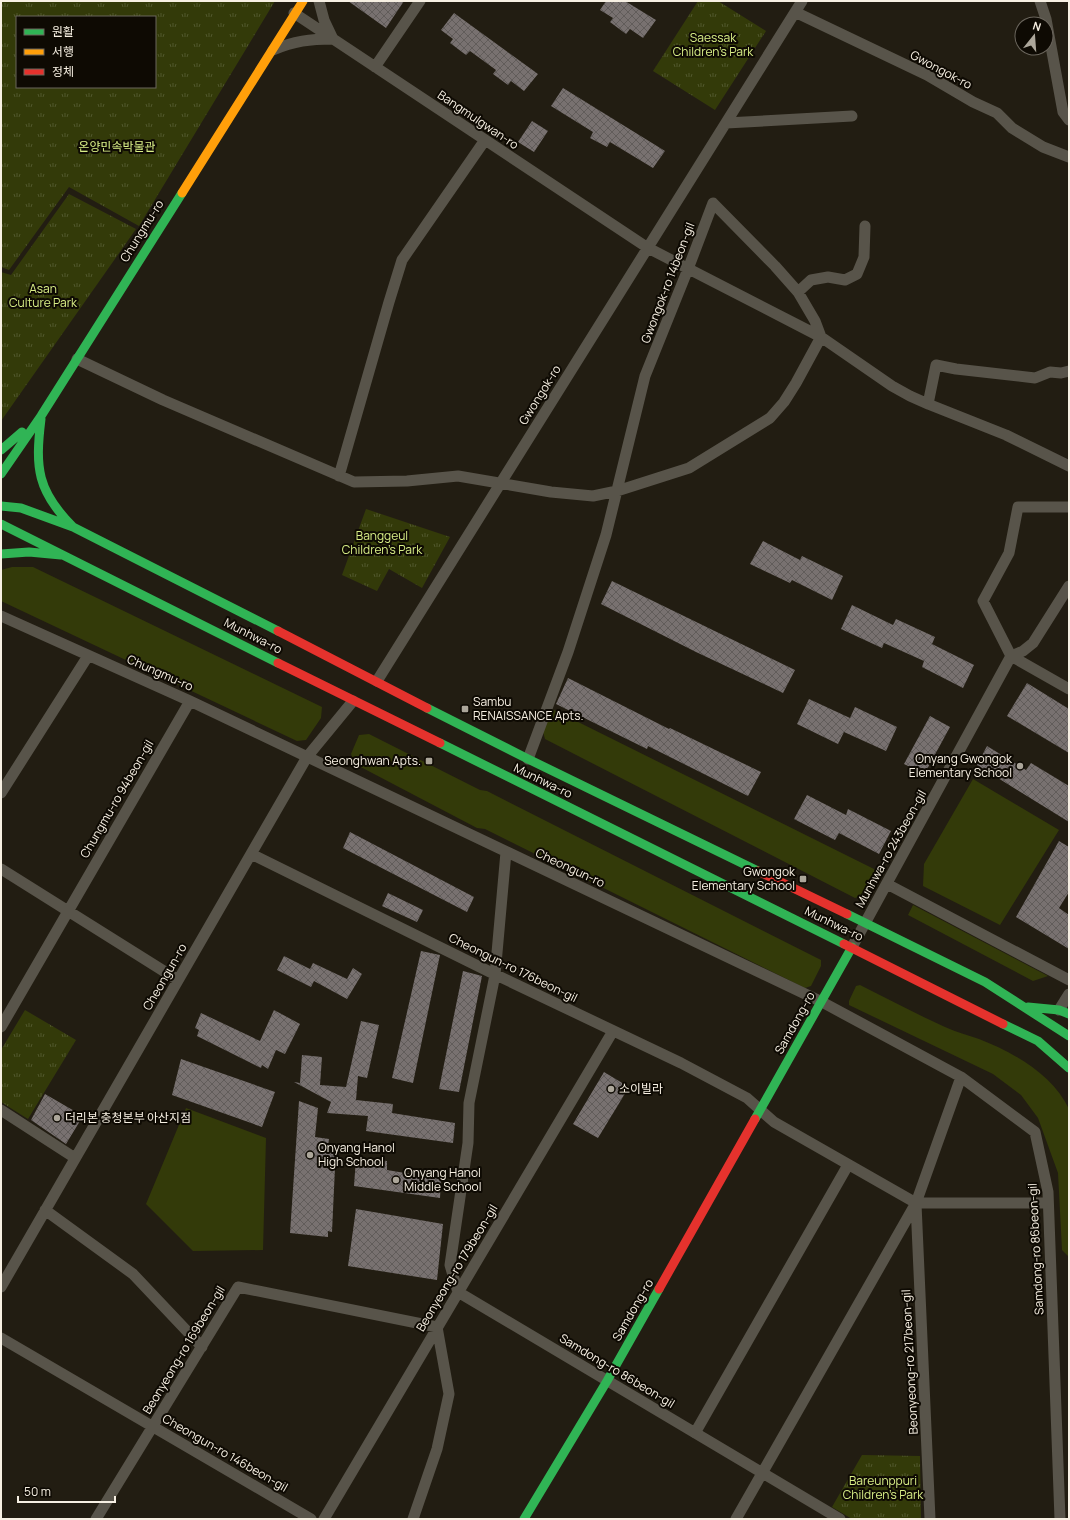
<svg xmlns="http://www.w3.org/2000/svg" width="1070" height="1520" viewBox="0 0 1070 1520" font-family="Manrope,'Noto Sans KR',sans-serif">
	<style>
		.grass { fill: #333a09 }
		.park { fill: url(#park-tufts); fill-rule: evenodd }
		.building { fill: url(#building-cross-hatch) }
		.lines { fill: none; stroke-linecap: round; stroke-linejoin: round }
		.street { stroke: #58544a; stroke-width: 11 }
		.fast { stroke: #30b455; stroke-width: 9 }
		.slow { stroke: #ff9f0a; stroke-width: 9 }
		.jam { stroke: #e5322d; stroke-width: 9 }
		.poi-dot { fill: #aca69a; stroke: #0e0a03; stroke-width: 1.5 }
		.labels { text-anchor: middle; stroke-width: 4; stroke-linejoin: round; paint-order: stroke }
		.park-label { font-size: 12px; fill: #d9ef87; stroke: #0e0a03 }
		.street-label { font-size: 12px; fill: #f7f0e3; stroke: #0e0a03 }
		.poi-label { font-size: 12px; fill: #f7f0e3; stroke: #0e0a03; text-anchor: start }
	</style>
	<defs>
		<pattern id="park-tufts" width="24" height="20" patternUnits="userSpaceOnUse"><rect width="24" height="20" fill="#333a09"/><path d="M3 7l-1-3M5 7V3M7 7l1-3M15 17l-1-3M17 17v-4M19 17l1-3" fill="none" stroke="#51572d"/></pattern>
		<pattern id="building-cross-hatch" width="8" height="8" patternUnits="userSpaceOnUse"><rect width="8" height="8" fill="#787170"/><path d="M0 0l8 8M0 8l8-8" fill="none" stroke="#615c5a"/></pattern>
	</defs>
	<rect width="100%" height="100%" fill="#221d12"/>
	<path class="grass" d="M12,567H33L322,707L321,718L306,740L297,741L1,601V570Z
		M552,709L880,872L867,894L855,898L545,739L543,732Z
		M369,734L480,790L487,791L821,960V966L811,986L805,988L485,829L477,828L355,764L351,754L359,735Z
		M973,779L1059,830L1000,925L923,886L924,864Z
		M913,905L1048,976L1033,981L908,915Z
		M860,985C888,999 916,1014 945,1027C956,1032 968,1035 979,1039C1013,1052 1053,1075 1069,1109V1257L1062,1250L1058,1173L1038,1118L1021,1095L993,1074L849,1005V1001L856,986Z
		M186,1108L266,1138L263,1250L193,1251L146,1204Z"/>
	<path class="park" d="M1,1H275L139,226L69,187L9,270L1,267ZM17,17H155V87H17Z
		M698,1H718L766,31L715,110L653,71Z
		M69,194L136,229L1,421V272L11,275Z
		M366,509L450,537L422,588L389,569L377,591L342,575Z
		M25,1010L76,1040L28,1119L1,1102V1050Z
		M862,1455L920,1456L921,1519H852L832,1507Z"/>
	<path class="building" d="M348,1H404L386,28Z
		M606,1H625L656,20L643,38L630,29L626,34L610,22L613,18L600,10Z
		M454,13L538,74L524,91L511,81L508,85L493,74L496,70L470,51L466,55L450,43L453,39L441,30Z
		M563,88L665,151L653,168L610,142L607,147L590,138L593,132L551,106Z
		M532,121L548,131L534,152L518,142Z
		M763,541L800,560L802,556L843,576L832,600L792,580L790,583L750,564Z
		M612,581L795,670L783,693L696,652L601,604Z
		M852,605L893,625L896,619L935,637L932,644L974,665L963,688L922,667L924,661L884,643L882,648L841,629Z
		M568,678L669,729L670,728L761,772L748,796L648,746L647,749L556,704Z
		M1027,683L1069,709V753L1007,716Z
		M809,699L850,718L855,707L897,727L886,751L844,732L838,744L797,724Z
		M930,716L950,727L926,771L916,766L914,769L904,764Z
		M987,746L1026,770L1031,763L1069,786V822L977,765Z
		M807,795L846,815L848,809L891,831L879,854L839,833L835,840L794,819Z
		M350,832L474,897L467,912L343,848Z
		M1059,841L1069,847V892L1059,908L1069,915V949L1016,917Z
		M388,893L423,910L417,922L382,906Z
		M421,951L440,955L413,1083L392,1078Z
		M284,956L310,969L313,963L347,979L353,968L362,974L347,999L314,981L311,987L277,970Z
		M463,971L482,976L459,1092L439,1089Z
		M274,1010L300,1024L285,1054L276,1050L268,1069L262,1065L261,1068L197,1036L199,1030L195,1028L201,1013L260,1041Z
		M361,1021L379,1025L367,1078L358,1076L356,1100L393,1104L392,1113L455,1123L453,1143L366,1131L368,1116L327,1113L331,1102L294,1082L300,1083L302,1055L322,1057L320,1085L346,1087Z
		M181,1059L275,1092L262,1127L172,1095Z
		M604,1072L629,1087L598,1138L573,1124Z
		M45,1094L83,1116L66,1144L31,1120Z
		M299,1101L318,1108L315,1137L329,1139L328,1146H336L332,1232L328,1231V1237L290,1233Z
		M356,1158L387,1161V1170L441,1179L440,1198L354,1186Z
		M356,1209L443,1224L437,1280L348,1266Z"/>
	<g class="lines">
		<path class="street" d="M1040,1L1046,19L1063,112L1069,120
			M795,12L927,75L973,102L997,113L1012,128L1043,147L1069,157
			M294,13L648,248L821,337
			M273,50C294,41 310,39 333,39L324,20L319,1
			M375,67L420,1
			M726,123L852,116
			M798,292L811,280L828,277L845,280L857,274L864,257L865,226
			M77,359L163,400L354,482L407,481L458,476L551,492L593,496L617,491L689,468L770,418L784,402L796,383L821,337L892,386L910,396L928,404L1006,435L1069,466
			M928,404L936,365L956,369L1035,378L1050,372L1061,373L1069,371
			M339,476L389,302L402,260L485,140
			M1,616L190,701L822,1002L961,1077L1035,1132L1048,1192L1060,1519
			M1011,656L983,601L1009,553L1018,507H1069
			M1011,656L1069,689
			M377,681L802,1
			M528,759L568,652L606,535L645,376L688,269L713,203L775,266L798,292L815,321L821,337
			M1,793L88,656
			M251,854L490,972L681,1063L747,1098L774,1122L916,1203H1048
			M1,869L178,980
			M887,884L1069,980
			M852,947L1011,656L1023,651L1033,643L1069,586
			M1059,1010L1069,994
			M1,1027L190,701
			M1,1110L75,1158
			M916,1204L930,1519
			M45,1210L133,1274L202,1347
			M1,1287L307,757L353,701
			M458,1292L450,1265L468,1143L469,1103L495,975L506,852
			M458,1292L840,1519
			M1,1338L311,1519
			M695,1433L848,1165
			M96,1519L238,1287L437,1327L449,1394L437,1449L413,1519
			M324,1519L613,1031
			M736,1519L916,1203L961,1077"/>
		<path class="fast" d="M41,419C35,468 37,491 73,527
			M1,450L22,432
			M1,474L41,416L182,193
			M1,506L21,508L73,527L278,631
			M1,524L278,663
			M1,554L29,552L61,555
			M427,708L528,759L758,871
			M440,743L844,944
			M847,914L985,982L1069,1036
			M1028,1007L1059,1010L1069,1014
			M1003,1024L1038,1041L1069,1068
			M755,1119L852,947
			M524,1519L607,1381L659,1289"/>
		<path class="slow" d="M182,193L303,1"/>
		<path class="jam" d="M278,631L427,708
			M278,663L440,743
			M758,871L847,914
			M844,944L1003,1024
			M659,1289L755,1119"/>
	</g>
	<g class="poi-dot">
		<rect x="461" y="705" width="8" height="8" rx="2"/>
		<rect x="425" y="757" width="8" height="8" rx="2"/>
		<circle cx="1020" cy="766" r="4"/>
		<rect x="799" y="875" width="8" height="8" rx="2"/>
		<circle cx="611" cy="1089" r="4"/>
		<circle cx="57" cy="1118" r="4"/>
		<circle cx="310" cy="1155" r="4"/>
		<circle cx="396" cy="1180" r="4"/>
	</g>
	<g class="labels">
		<g class="park-label">
			<text x="713" y="42">Saessak<tspan x="713" dy="14">Children's Park</tspan></text>
			<text x="117" y="151">온양민속박물관</text>
			<text x="43" y="293">Asan<tspan x="43" dy="14">Culture Park</tspan></text>
			<text x="382" y="540">Banggeul<tspan x="382" dy="14">Children's Park</tspan></text>
			<text x="883" y="1485">Bareunppuri<tspan x="883" dy="14">Children's Park</tspan></text>
		</g>
		<g class="street-label">
			<text transform="translate(941 70) rotate(28)" y="4">Gwongok-ro</text>
			<text transform="translate(478 120) rotate(34)" y="4">Bangmulgwan-ro</text>
			<text transform="translate(142 231) rotate(-58)" y="4">Chungmu-ro</text>
			<text transform="translate(668 283) rotate(-69)" y="4">Gwongok-ro 14beon-gil</text>
			<text transform="translate(540 395) rotate(-58)" y="4">Gwongok-ro</text>
			<text transform="translate(253 636) rotate(27)" y="4">Munhwa-ro</text>
			<text transform="translate(160 673) rotate(24)" y="4">Chungmu-ro</text>
			<text transform="translate(543 781) rotate(26)" y="4">Munhwa-ro</text>
			<text transform="translate(117 799) rotate(-60)" y="4">Chungmu-ro 94beon-gil</text>
			<text transform="translate(891 849) rotate(-61)" y="4">Munhwa-ro 243beon-gil</text>
			<text transform="translate(570 868) rotate(25)" y="4">Cheongun-ro</text>
			<text transform="translate(834 924) rotate(26)" y="4">Munhwa-ro</text>
			<text transform="translate(513 968) rotate(26)" y="4">Cheongun-ro 176beon-gil</text>
			<text transform="translate(165 977) rotate(-60)" y="4">Cheongun-ro</text>
			<text transform="translate(795 1023) rotate(-61)" y="4">Samdong-ro</text>
			<text transform="translate(1036 1249) rotate(-93)" y="4">Samdong-ro 86beon-gil</text>
			<text transform="translate(457 1268) rotate(-59)" y="4">Beonyeong-ro 179beon-gil</text>
			<text transform="translate(633 1310) rotate(-60)" y="4">Samdong-ro</text>
			<text transform="translate(184 1350) rotate(-59)" y="4">Beonyeong-ro 169beon-gil</text>
			<text transform="translate(910 1362) rotate(-93)" y="4">Beonyeong-ro 217beon-gil</text>
			<text transform="translate(617 1371) rotate(31)" y="4">Samdong-ro 86beon-gil</text>
			<text transform="translate(225 1453) rotate(30)" y="4">Cheongun-ro 146beon-gil</text>
		</g>
		<g class="poi-label">
			<text x="473" y="706">Sambu<tspan x="473" dy="14">RENAISSANCE Apts.</tspan></text>
			<text x="1012" y="763" text-anchor="end">Onyang Gwongok<tspan x="1012" dy="14">Elementary School</tspan></text>
			<text x="421" y="765" text-anchor="end">Seonghwan Apts.</text>
			<text x="795" y="876" text-anchor="end">Gwongok<tspan x="795" dy="14">Elementary School</tspan></text>
			<text x="619" y="1093">소이빌라</text>
			<text x="65" y="1122">더리본 충청본부 아산지점</text>
			<text x="318" y="1152">Onyang Hanol<tspan x="318" dy="14">High School</tspan></text>
			<text x="404" y="1177">Onyang Hanol<tspan x="404" dy="14">Middle School</tspan></text>
		</g>
	</g>
	<rect width="1070" height="1520" fill="none" stroke="#f7f0e3" stroke-width="4"/>
	<rect x="16" y="16" width="140" height="72" fill="#0e0a03" stroke="#6b665d"/>
	<rect x="24" y="29" width="20" height="6" fill="#30b455" stroke="#6b665d"/>
	<text x="52" y="36" font-size="12" fill="#f7f0e3">원활</text>
	<rect x="24" y="49" width="20" height="6" fill="#ff9f0a" stroke="#6b665d"/>
	<text x="52" y="56" font-size="12" fill="#f7f0e3">서행</text>
	<rect x="24" y="69" width="20" height="6" fill="#e5322d" stroke="#6b665d"/>
	<text x="52" y="76" font-size="12" fill="#f7f0e3">정체</text>
	<g transform="translate(1034 36) rotate(17)"><circle r="19" fill="#0e0a03" stroke="#6b665d"/>
	<path d="M0-3L7 15L0 10L-7 15Z" fill="#aca69a"/>
	<text y="-6" font-size="11" font-weight="bold" text-anchor="middle" fill="#f7f0e3">N</text>
	</g>
	<path d="M18 1496v6h97v-6" fill="none" stroke="#f7f0e3" stroke-width="2"/>
	<text x="24" y="1496" font-size="12" fill="#f7f0e3" stroke="#0e0a03" stroke-width="3" paint-order="stroke">50 m</text>
</svg>
